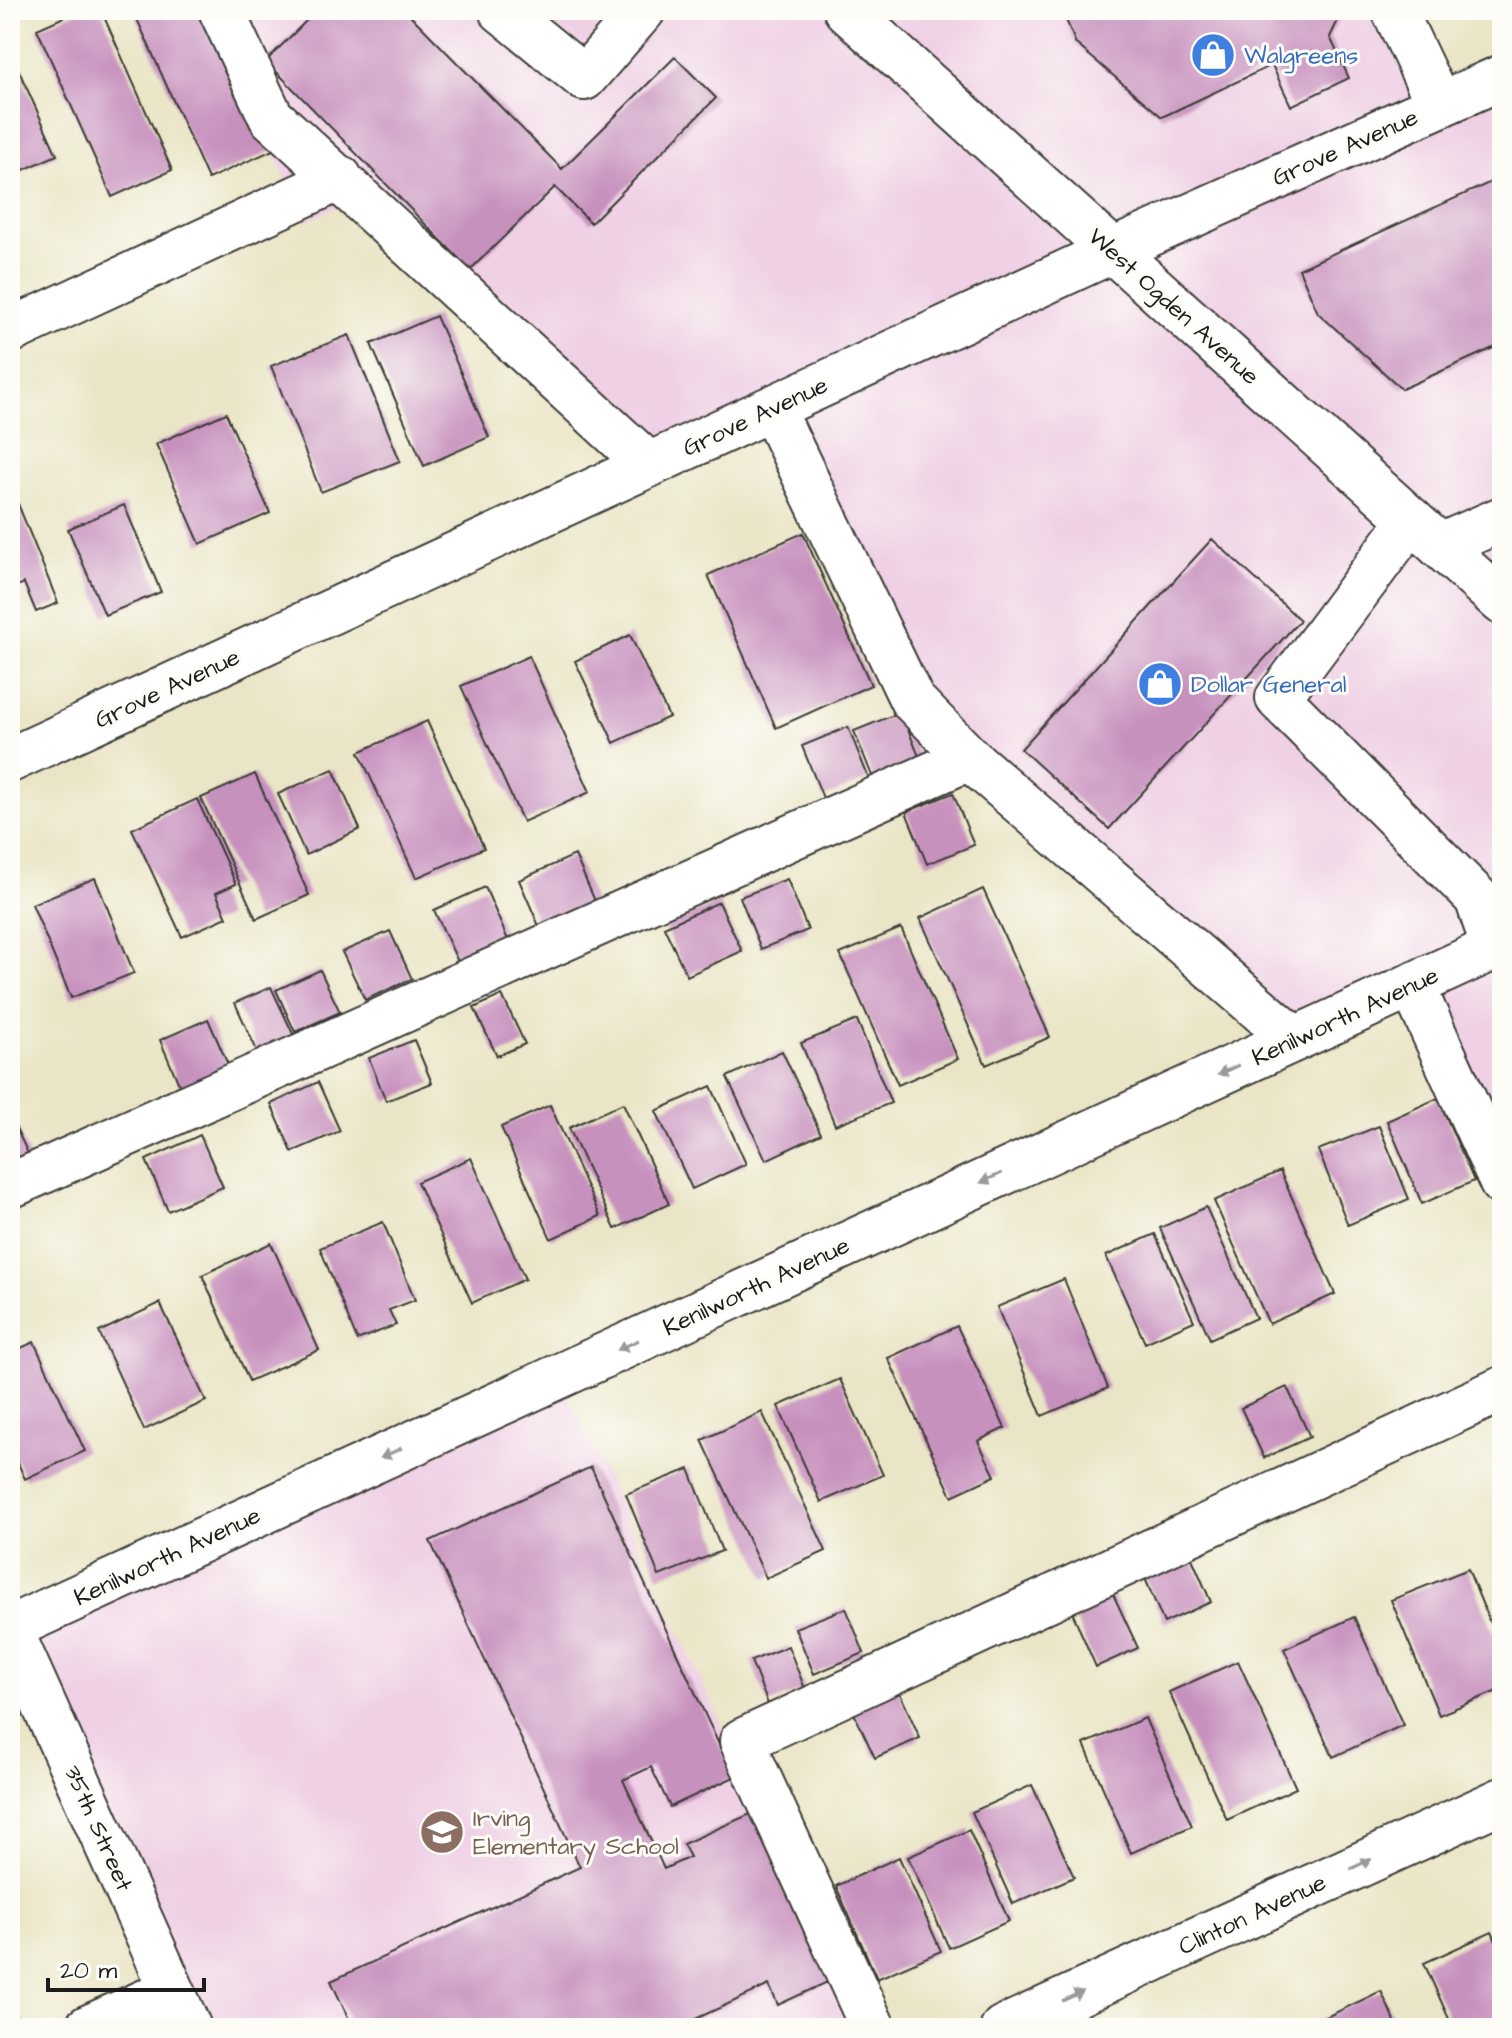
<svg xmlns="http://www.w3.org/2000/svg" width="1512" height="2038" viewBox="0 0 1512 2038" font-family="'Architects Daughter',sans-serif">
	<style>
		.built { fill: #efd0e5 }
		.building { fill: #c791be }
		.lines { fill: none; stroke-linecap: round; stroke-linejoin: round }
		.minor-casing { stroke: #3b3a36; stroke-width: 48 }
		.major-casing { stroke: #3b3a36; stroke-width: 48 }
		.minor { stroke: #fff; stroke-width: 44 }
		.major { stroke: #fff; stroke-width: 44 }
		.oneway { fill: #999 }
		.labels { text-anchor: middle; stroke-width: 6; stroke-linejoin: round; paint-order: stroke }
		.shop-label { font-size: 24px; fill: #366cbe; stroke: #fdfcf7; text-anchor: start }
		.street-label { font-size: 24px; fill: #1c1c1c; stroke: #fdfcf7 }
		.education-label { font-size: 24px; fill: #785e54; stroke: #fdfcf7; text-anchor: start }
	</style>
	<rect width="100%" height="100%" fill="#fdfcf7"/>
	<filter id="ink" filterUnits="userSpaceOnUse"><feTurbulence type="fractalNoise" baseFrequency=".0125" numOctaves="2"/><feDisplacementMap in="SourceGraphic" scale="16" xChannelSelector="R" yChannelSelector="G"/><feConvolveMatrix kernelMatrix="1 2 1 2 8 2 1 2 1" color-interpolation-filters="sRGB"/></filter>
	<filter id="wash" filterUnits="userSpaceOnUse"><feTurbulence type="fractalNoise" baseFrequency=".006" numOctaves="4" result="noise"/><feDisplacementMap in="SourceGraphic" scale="32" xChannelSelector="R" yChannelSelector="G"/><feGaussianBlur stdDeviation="1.8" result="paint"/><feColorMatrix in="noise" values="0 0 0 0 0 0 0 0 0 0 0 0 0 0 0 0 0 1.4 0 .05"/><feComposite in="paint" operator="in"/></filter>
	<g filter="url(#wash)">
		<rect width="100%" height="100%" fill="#eae5c6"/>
		<path class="built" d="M208,10H834L1502,610V1205L1409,996L1285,1053L974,778L937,794L769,417L650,473L353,200L305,222Z
			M858,10H1388L1431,101L1116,241Z
			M1502,85V596L1129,254Z
			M565,1388L863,2028H201L24,1637Z"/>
		<g id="blocks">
			<path class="building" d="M80,10H101L172,170L112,197L37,29Z
				M133,10H211L273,150L208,179Z
				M317,10H405L562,169L675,57L716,98L591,223L555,187L470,270L266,61Z
				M1062,10H1343L1330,37L1349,78L1291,106L1272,65L1162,117L1076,44Z
				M10,51L57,155L10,176Z
				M1502,177V344L1402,389L1318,313L1299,269Z
				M436,316L489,437L424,466L371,344Z
				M349,335L400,461L321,492L271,366Z
				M226,413L270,513L200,544L156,444Z
				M10,484L58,603L36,612L24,583L10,589Z
				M124,505L161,592L105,615L68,529Z
				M803,533L871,685L776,728L708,575Z
				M1212,539L1300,620L1109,829L1021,749Z
				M630,635L669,717L614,743L575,661Z
				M529,656L590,792L523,822L461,686Z
				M901,712L922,764L875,783L854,731Z
				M427,721L484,848L416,878L359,752Z
				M848,727L869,779L823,798L802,746Z
				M333,769L360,829L306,855L278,794Z
				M255,774L309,895L256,919L201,798Z
				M953,793L974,845L927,864L906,812Z
				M197,799L236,884L216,893L227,917L182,937L132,829Z
				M575,855L598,908L542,933L519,880Z
				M95,878L134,973L71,998L32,904Z
				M787,879L808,930L761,949L740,897Z
				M485,887L508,940L458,962L434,910Z
				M983,889L1050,1037L986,1065L920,918Z
				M719,902L742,951L687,976L664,927Z
				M901,928L958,1059L898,1085L840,954Z
				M390,931L412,979L365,1000L342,952Z
				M320,970L340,1012L295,1032L276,990Z
				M271,987L294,1036L258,1053L235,1003Z
				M502,995L525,1044L497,1056L474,1008Z
				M208,1019L229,1067L181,1089L160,1040Z
				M857,1020L891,1103L835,1125L801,1043Z
				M414,1040L432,1083L386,1101L369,1058Z
				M782,1051L821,1134L766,1160L727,1077Z
				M318,1082L340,1131L292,1152L271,1104Z
				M711,1086L746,1164L692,1189L656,1111Z
				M1438,1098L1474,1181L1422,1204L1387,1121Z
				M623,1103L669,1204L615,1229L569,1128Z
				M550,1105L600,1216L551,1239L501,1127Z
				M10,1115L31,1160L10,1170Z
				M1379,1126L1409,1199L1348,1225L1318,1150Z
				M200,1135L223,1187L168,1211L146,1160Z
				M471,1158L525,1279L472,1303L417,1182Z
				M1280,1171L1335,1294L1269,1324L1214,1201Z
				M1206,1207L1256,1318L1210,1339L1160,1228Z
				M383,1222L415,1300L389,1310L396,1325L357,1340L320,1248Z
				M1155,1234L1194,1321L1145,1343L1106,1256Z
				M271,1243L319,1350L249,1381L202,1275Z
				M1064,1279L1108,1388L1042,1416L997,1307Z
				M160,1303L206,1401L144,1430L99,1332Z
				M957,1326L1005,1428L978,1441L995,1476L952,1496L888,1358Z
				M34,1342L85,1451L25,1479L10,1445V1353Z
				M840,1379L883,1475L821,1502L778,1406Z
				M1287,1387L1310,1437L1264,1458L1241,1408Z
				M762,1412L826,1551L766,1578L702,1440Z
				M591,1467L734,1777L670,1807L651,1767L623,1780L664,1869L690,1857L683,1844L757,1811L834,1979L778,2005L769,1985L676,2028H353L331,1981L580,1867L430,1541Z
				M689,1469L722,1551L659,1576L626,1494Z
				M1191,1556L1211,1602L1164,1623L1144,1576Z
				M1468,1569L1502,1652V1689L1439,1715L1391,1600Z
				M1113,1594L1138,1648L1096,1667L1072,1612Z
				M846,1608L864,1653L814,1674L795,1628Z
				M1354,1617L1403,1725L1333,1757L1284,1649Z
				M788,1646L805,1689L768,1704L751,1661Z
				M1238,1661L1296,1788L1227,1820L1169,1692Z
				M898,1689L920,1738L875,1758L852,1709Z
				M1145,1718L1192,1826L1131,1853L1084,1744Z
				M1032,1785L1074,1877L1013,1904L972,1812Z
				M969,1830L1009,1921L949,1948L908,1857Z
				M899,1857L941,1951L877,1979L836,1886Z
				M1492,1932L1502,1955V2028H1453L1424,1963Z
				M1381,1991L1398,2028H1324L1320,2020Z
				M10,2003L22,2028H10Z"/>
		</g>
	</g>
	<g filter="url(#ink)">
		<use href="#blocks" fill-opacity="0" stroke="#3b3a36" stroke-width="2"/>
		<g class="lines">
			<g class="minor-casing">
				<path id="minor" d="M221,10L271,117L649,465
					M501,10L584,78L643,10
					M1394,10L1439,105
					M10,331L340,178
					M772,408L912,700L969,758L1294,1039
					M1411,520L1278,698L1477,898L1494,948
					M1440,546L1502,519
					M10,760L1112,251L1502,77
					M1412,985L1502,1183
					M10,1186L969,758
					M10,1628L1502,944
					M10,1629L189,2028
					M87,2028L172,1990
					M873,2028L742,1741L1502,1389
					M1003,2028L1502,1800"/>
			</g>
			<g class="major-casing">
				<path id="major" d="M846,10L1502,602"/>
			</g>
			<use href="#minor" class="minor"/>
			<use href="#major" class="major"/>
		</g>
		<defs><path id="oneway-solid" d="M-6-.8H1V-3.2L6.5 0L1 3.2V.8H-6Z" transform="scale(2)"/></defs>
		<g class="oneway">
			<use href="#oneway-solid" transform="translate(1228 1070) rotate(155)"/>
			<use href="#oneway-solid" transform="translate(991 1178) rotate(155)"/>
			<use href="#oneway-solid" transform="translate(628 1345) rotate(155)"/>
			<use href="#oneway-solid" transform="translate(391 1453) rotate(155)"/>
			<use href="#oneway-solid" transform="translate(1361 1864) rotate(-25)"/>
			<use href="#oneway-solid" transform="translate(1073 1996) rotate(-25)"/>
		</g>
	</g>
	<defs>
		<g id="shop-disc" transform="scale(2.3)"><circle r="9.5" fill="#3f7fe0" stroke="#fdfcf7"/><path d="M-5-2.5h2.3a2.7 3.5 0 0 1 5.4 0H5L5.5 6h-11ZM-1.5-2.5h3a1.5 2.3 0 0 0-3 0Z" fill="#fff"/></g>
		<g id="school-disc" transform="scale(2.3)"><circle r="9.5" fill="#8d6e63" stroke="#fdfcf7"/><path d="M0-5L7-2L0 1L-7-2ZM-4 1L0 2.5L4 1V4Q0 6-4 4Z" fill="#fff"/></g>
	</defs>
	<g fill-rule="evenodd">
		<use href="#shop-disc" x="1213" y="55"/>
		<use href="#shop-disc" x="1160" y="684"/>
		<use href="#school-disc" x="442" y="1832"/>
	</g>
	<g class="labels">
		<g class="shop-label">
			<text x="1244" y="63">Walgreens</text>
			<text x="1191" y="692">Dollar General</text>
		</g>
		<g class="street-label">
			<text transform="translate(1345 147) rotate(-24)" y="8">Grove Avenue</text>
			<text transform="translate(1174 306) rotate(42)" y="8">West Ogden Avenue</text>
			<text transform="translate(755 416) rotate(-25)" y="8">Grove Avenue</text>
			<text transform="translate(167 688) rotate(-25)" y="8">Grove Avenue</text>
			<text transform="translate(1345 1016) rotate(-25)" y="8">Kenilworth Avenue</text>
			<text transform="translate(756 1286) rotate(-25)" y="8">Kenilworth Avenue</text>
			<text transform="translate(167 1556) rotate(-25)" y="8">Kenilworth Avenue</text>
			<text transform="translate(99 1828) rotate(66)" y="8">35th Street</text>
			<text transform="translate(1252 1914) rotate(-25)" y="8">Clinton Avenue</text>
		</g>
		<g class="education-label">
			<text x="473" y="1826">Irving<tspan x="473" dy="28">Elementary School</tspan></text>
		</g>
	</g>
	<rect width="1512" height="2038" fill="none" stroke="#fdfcf7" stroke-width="40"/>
	<path d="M48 1978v12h156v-12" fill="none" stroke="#1c1c1c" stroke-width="4"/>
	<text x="60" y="1978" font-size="24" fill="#1c1c1c" stroke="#fdfcf7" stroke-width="6" paint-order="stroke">20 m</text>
</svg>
